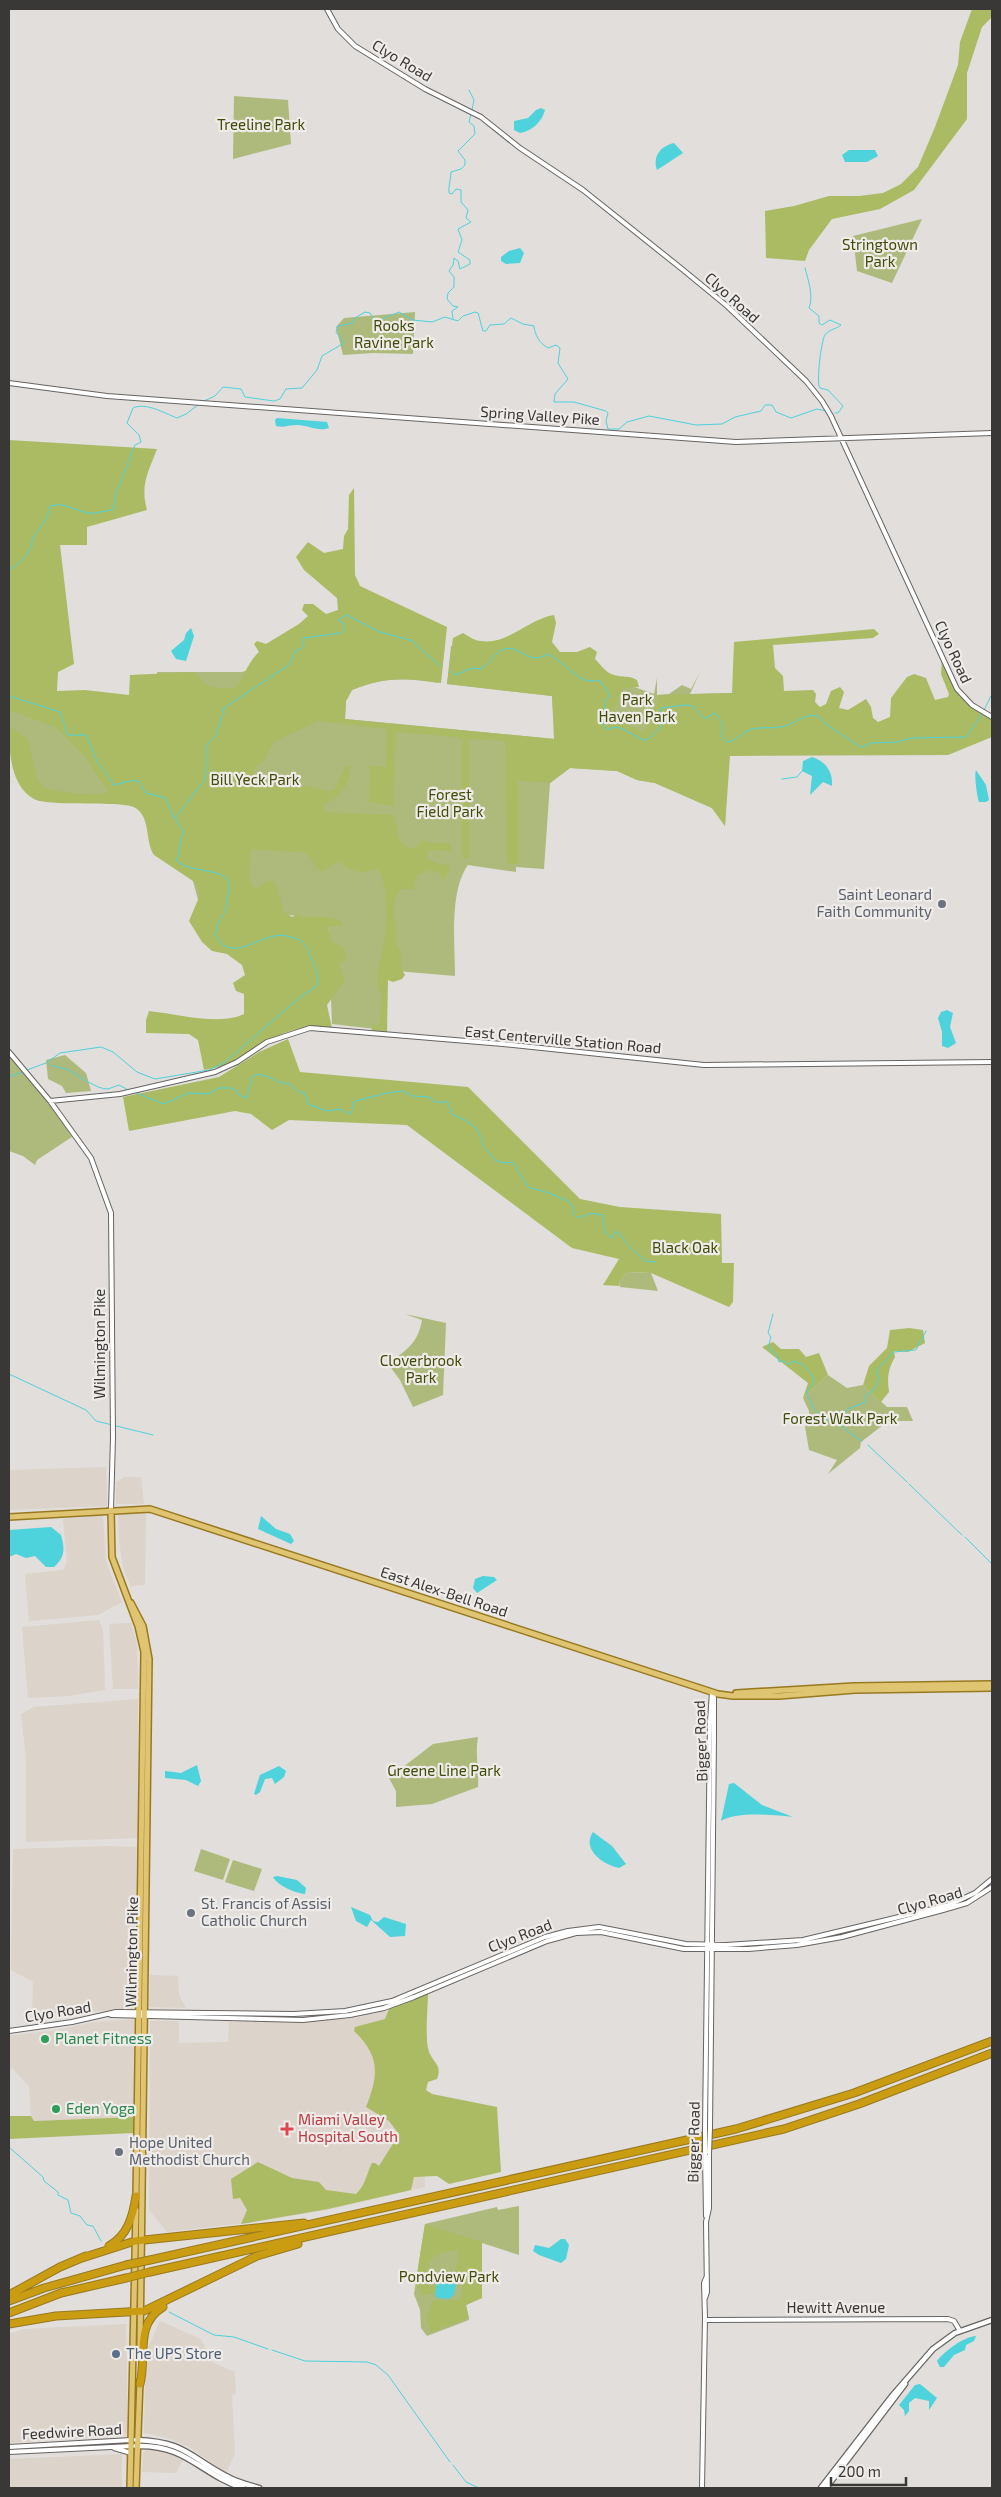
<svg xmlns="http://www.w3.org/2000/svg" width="1001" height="2497" viewBox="0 0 1001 2497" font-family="'Exo 2',sans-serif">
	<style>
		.built { fill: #dcd3ca }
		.green { fill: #adba7c }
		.forest { fill: #aabb64 }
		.water { fill: #4ed2dc }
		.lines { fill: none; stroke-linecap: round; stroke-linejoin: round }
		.stream { stroke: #4ed2dc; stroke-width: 1 }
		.tertiary-casing { stroke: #676461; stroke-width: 6 }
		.secondary-casing { stroke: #676461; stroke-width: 7 }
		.primary-casing { stroke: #98791f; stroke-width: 8 }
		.motorway-casing { stroke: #98791f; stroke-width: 9 }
		.tertiary { stroke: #fff; stroke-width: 4 }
		.secondary { stroke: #fff; stroke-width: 4.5 }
		.primary { stroke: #dfc471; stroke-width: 5 }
		.motorway { stroke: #ca9c12; stroke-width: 7 }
		.tertiary-bridge-casing { stroke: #676461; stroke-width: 6; stroke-linecap: butt }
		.motorway-bridge-casing { stroke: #98791f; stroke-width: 9; stroke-linecap: butt }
		.tertiary-bridge { stroke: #fff; stroke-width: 4 }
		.motorway-bridge { stroke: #ca9c12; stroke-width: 7 }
		.worship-dot { fill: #6b7280; stroke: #eeebe8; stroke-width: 2 }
		.leisure-dot { fill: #2e9e5b; stroke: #eeebe8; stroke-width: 2 }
		.health-dot { fill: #e0444e; stroke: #eeebe8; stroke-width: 2 }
		.service-dot { fill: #5c6f8a; stroke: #eeebe8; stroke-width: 2 }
		.labels { text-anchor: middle; stroke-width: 4.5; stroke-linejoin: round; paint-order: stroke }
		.street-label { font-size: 15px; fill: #3a3837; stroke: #eeebe8 }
		.park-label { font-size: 15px; fill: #424c08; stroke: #eeebe8 }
		.worship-label { font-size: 15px; fill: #5b616d; stroke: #eeebe8; text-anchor: start }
		.leisure-label { font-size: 15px; fill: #27864d; stroke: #eeebe8; text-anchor: start }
		.health-label { font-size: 15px; fill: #be3a42; stroke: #eeebe8; text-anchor: start }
		.service-label { font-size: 15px; fill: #4e5e75; stroke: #eeebe8; text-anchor: start }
	</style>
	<rect width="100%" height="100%" fill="#e1dedb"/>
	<path class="built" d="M106,1467L107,1506L9,1510V1470Z
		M125,1477H141L144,1504H116V1482Z
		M146,1513L145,1585L131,1586L123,1568L119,1540L118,1514Z
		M103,1515L106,1562L122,1602L98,1615L29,1621L25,1574L63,1570L67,1562L63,1519Z
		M99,1620L103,1631L105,1690L69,1696L28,1698L22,1627Z
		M131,1623L137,1644L138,1689H113L109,1624Z
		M138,1699V1838L26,1842V1758L21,1714L34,1707Z
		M106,1846L137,1847L134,2009L64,2013L32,2018L33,1982L11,1970L13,1849Z
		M150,1975L178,1976L179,1995L186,2008L149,2007Z
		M421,2000L425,2187L327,2210L254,2222L167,2232L149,2210L150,2021H179V2043L228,2042L229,2022L348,2019L388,2011Z
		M134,2019V2117L34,2121L31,2116L29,2086L11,2067L9,2084V2036L56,2030L95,2022Z
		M160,2321L201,2339L212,2362L235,2372L236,2394L232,2395L235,2453L226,2473L189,2447L168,2438L144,2433L145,2382L149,2346Z
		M126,2324L128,2432L124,2436L9,2443V2334L23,2329Z
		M147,2449L158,2450L183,2459L176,2473L142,2472L143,2453Z
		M122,2454V2488H9V2459Z"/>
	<path class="green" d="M234,96L288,100L291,144L233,159Z
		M922,219L892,283L857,271L853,236Z
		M415,312L413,354L373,353L343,355L336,327L344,318Z
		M346,638L439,683C404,678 385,677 352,690L346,701L345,719L555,739L552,696L447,684L451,646L558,660L654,694L657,678V695L669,694L682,685L691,689L700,672L690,694L732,693L725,826L712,808L655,783L637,780L617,771L570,768L550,783L544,869L516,867V872L468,865C449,891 455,944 455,976L385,970L384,1030L332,1024L328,921L283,914L209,941L189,866L146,802L36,795L9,738V703L158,731L157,672H242Z
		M9,1052L33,1079L72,1137L37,1160L35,1165L23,1156L9,1151Z
		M65,1055L86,1073L91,1091L66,1093L62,1086L48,1079L46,1060Z
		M627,1272L651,1273L658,1291L620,1287L619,1283Z
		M405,1314L446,1323L443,1395L413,1407L400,1380L388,1364C406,1350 418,1344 422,1320Z
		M828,1375L847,1388L863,1385L887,1407H907L913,1421H888L861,1442L860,1448L828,1474L837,1460L809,1450L805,1427L809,1418V1411L803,1398Z
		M478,1737C475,1755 479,1770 478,1787L432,1804L396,1807V1791L389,1778L433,1744Z
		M201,1849L230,1859L223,1880L194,1871Z
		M233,1860L262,1869L254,1891L225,1882Z
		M519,2206V2255L482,2243V2298L466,2305L469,2320L427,2336L421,2328L420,2310L414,2294L425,2224L497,2207L498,2210Z"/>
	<path class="forest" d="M972,9H992V17L982,27L967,73V119L914,190L880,209L832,219L809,250L805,261L766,258L765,211L794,206L829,196H859L883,193L901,184L918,167L935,127L958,65L960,42Z
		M9,440L157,449C148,473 140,485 147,510L87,527V545H60L74,664L58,672L57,691L85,690L129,695L130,675L194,672C207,689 214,689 235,688C244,677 248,662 259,652L254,644L257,641L266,644L299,624L308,616L302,610L304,604H313L326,614L338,610L337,598L304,570L296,557L308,542L324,553L343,549L344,536L348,529L349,495L354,488L355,575L360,586L447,627L441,683C406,678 386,676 352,690L346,701L345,719L554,739L552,696L447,684L453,638L463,633C468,636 475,641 481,641C508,645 528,619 554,615L556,623L552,642L560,652H577L590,647L597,652L595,659C601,665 606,673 614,675C623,678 629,675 637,680L639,687L623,688L611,718L644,732L657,703V695L732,693L734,642L874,629L879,634L873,638L773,645L775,668L783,676L784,691L813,690L816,694L815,702L820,707L826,704L831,691L840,687L844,692L839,708L848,710L866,699L871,707L873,718L878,722L890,717L891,698L907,677L914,674L926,678L935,700L948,697L949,694L941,674L942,658L963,697L992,717V737L948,755L730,756L725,826L712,808L655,783L637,780L617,771L570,768L550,783L518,781V864H507L505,741L469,739V858H462V741L457,737L396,732L393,806L369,802L370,766L386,767L387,729L319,721L275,741L263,762L256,767L252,779L255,784L287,787L306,786L329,791L335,789L345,766H349C352,784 339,798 324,804L325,812L394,815C399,831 396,847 415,849L422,840L431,843H449L452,851L428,850L427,859L439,864L449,865L450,869L443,880L437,871L432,873L429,870L417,875L414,889H401C387,904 399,925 396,943C400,951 404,957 400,966L405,975L402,979L393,982L388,980L387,1033L371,1032L373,1025L380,1024L381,994C371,979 383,954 385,937C387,915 388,887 378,869L361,873L345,867L341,863H334L323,872C313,868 313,857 305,853L251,849L249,872L252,886L256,888L269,880L274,882L278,888L283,911L292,917L299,914L303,917H328L341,920L342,925L328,927L331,941L344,947L346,960L339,964L345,980L327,1005L332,1028C280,1023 272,1043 231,1063C223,1067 212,1068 204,1070L198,1040L189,1034L146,1033V1020L149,1011C177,1014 219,1026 244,1014V994L236,991L233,983L245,975L242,965L227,954L212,951L202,942L189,921L200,895L196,883L154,855C145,842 151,820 137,809C130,804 115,804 107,804C93,803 44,805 34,799C10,786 9,750 9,726L28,739L37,778L44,788C65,793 84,795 105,794L107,791L86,758L55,727L9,710Z
		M288,1039L300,1072L468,1087L580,1199L620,1207L721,1214L722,1263H734L733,1302L729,1307L651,1273L627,1272L619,1283V1286L603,1285L619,1259L572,1248L407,1125L289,1120L272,1130L251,1114L235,1111L129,1131L123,1097L219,1077L259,1052Z
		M909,1328L923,1330L925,1343L908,1352L894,1351L895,1357C888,1369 887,1378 889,1392L881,1402L863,1385L869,1366L887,1348L890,1330Z
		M773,1342L781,1349H799L806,1357L819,1353L828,1375L803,1398L808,1383L762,1347Z
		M428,1994C428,2008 424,2043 430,2054C435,2064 442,2066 437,2079L428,2082L426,2090L432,2094L497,2107L501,2172L449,2184L437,2176L414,2177L411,2190L328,2209L241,2224L247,2210L240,2198L233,2199L231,2179L258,2162L292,2178L319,2182L326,2190L356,2194C366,2184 366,2175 372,2163H375L379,2166L399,2134L389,2121L366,2107C379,2074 380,2056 354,2031L355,2027L385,2019L389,2009Z
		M9,2116H31L34,2121L134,2117L133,2133L9,2139Z
		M425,2224L482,2242V2298L466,2305L469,2318L431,2332L426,2320L432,2301L458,2300C465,2291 463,2281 456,2274L458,2250C433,2252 425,2259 428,2284L429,2287L434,2285L436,2287L435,2294L422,2295L416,2280Z"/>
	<path class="water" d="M541,108L545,110C542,122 532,131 520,133L514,130V121L528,118L536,110Z
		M674,143L683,153L657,170C652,156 661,146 674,143Z
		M849,150H875L878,156L867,162H845L842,155Z
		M520,248L524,253L520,263L506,264L501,261V257L509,251Z
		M277,418L327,422L329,428C318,432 308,425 297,425C289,425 283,428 276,426L275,420Z
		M191,628L194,636L186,661L176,659L171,651L184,640L186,633Z
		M812,757C825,761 833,771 832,786L823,782L810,795L812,776L802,771L803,761Z
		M976,770L986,785L989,800L986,802H979C977,797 974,775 976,770Z
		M947,1010L953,1013L950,1027L956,1043L948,1048L942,1046V1032L938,1018L941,1012Z
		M261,1516L276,1529L290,1534L294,1541L291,1544L258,1529Z
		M51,1527L61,1535C65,1549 65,1557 54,1567H46L35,1556L26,1558L16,1554L9,1557V1530Z
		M483,1576L494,1577L497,1580L477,1593L473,1588L475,1579Z
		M197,1765L201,1781L198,1786L186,1780L165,1778V1771L181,1773Z
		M279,1766L286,1771L284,1777L275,1784L272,1778L265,1779L260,1792L256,1795L254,1794L260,1775Z
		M734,1783L762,1805L793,1817C775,1815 736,1811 721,1821L729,1784Z
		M593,1832L612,1846L626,1864L619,1868C604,1865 581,1850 593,1832Z
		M277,1876L297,1880L306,1888L305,1894C295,1893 278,1886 273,1877Z
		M351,1907L370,1915L373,1921L378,1922L384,1917L406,1924L405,1936L390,1937L371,1920L367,1927L356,1921Z
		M561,2239H565L569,2245L566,2259L561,2263L539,2255L533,2251L535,2245L549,2248Z
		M446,2274L456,2284L454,2295L449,2299L437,2298L435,2294L437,2284Z
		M976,2336L974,2341L966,2345L965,2350L954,2355L944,2367H940L937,2361C945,2351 963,2337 976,2336Z
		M920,2384L937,2398L929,2410V2401L915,2398L909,2403V2411L905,2416L904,2410L899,2405L915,2385Z"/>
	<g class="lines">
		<path class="stream" d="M469,90L474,100L472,110
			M805,268C808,280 814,296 809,308L819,316V323L822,325L830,320L841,325C837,329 829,329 825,335C821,341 816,384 820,388L828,390L843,406L838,413H835
			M453,319L452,311L458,307L453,306L447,299L448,293L454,287V277L449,271L453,265L454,258L458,261L460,269L470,264V260L458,252L462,240L458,229L471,222L466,218L468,210L461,202V190L456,189L452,194L449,193C448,187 451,179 451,172L461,169L465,165V160L458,151L475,134L474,126L469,122L471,114
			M204,401L215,396L223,387L241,389L245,397L274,401L280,399L286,389L302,388L317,370L322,356L344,343L336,332L338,326L353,323L355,318L365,312L370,313L375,322L399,312L413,320L432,322L445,317L458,321L463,316L475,312L478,313L483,331H486L490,325L504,324L511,318L523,324L534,326C535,335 539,343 548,348L556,345L560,348L558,363L568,379L555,394L554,402H574L606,411L608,413L606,421L608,429H619L627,422L649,416L696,425L722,424L735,417L761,411L765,405H772L776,412L791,418L817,409L826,411
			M9,570C18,565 34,551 32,539L47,518L49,507C62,500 76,512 90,513C96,514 107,510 113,510L116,494L135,445L141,442L139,435L127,423L133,408C146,402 164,413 177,418L186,414L198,405
			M451,671L456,675L472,668L481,669C489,664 495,654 502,650C517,642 529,667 547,654C561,659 569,673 583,679C588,682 594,680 600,681L610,695L605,702L603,725L608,729L616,727L623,729L643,740L649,739L667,720V716L660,711L662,708L685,705L693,706L705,719L714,713C722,718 724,728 721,736L727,742C737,741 741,733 750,730C760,726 772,729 781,727C796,725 814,704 826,724L859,746L864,747L871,743L897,742L913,738L966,737L981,716L992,694
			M9,696L60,712L68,735H86L97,761L114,785L134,780L139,782L146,793L165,798L174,818
			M782,779L797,777L802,771
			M225,913L230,882C222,868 191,873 177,861L183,831L175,818L204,781L206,773V746L216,736L224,708L289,665L296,650H299L303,646L304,638L341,633L344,630V624L338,620L347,615L380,632L413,641L440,666
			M51,1065C56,1068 62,1067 66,1069C77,1073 96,1090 108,1089C112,1088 115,1086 119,1085L128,1090
			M27,1070L46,1063L60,1053L101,1047L113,1052L137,1072L155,1079L209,1070L224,1063L297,1000L317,986C318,975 314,966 311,957C304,940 303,940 287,936C260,930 233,968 215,934L219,921L224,914
			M9,1077L23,1072
			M134,1092L164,1104L189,1093L208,1094L219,1088H231L237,1091L239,1095L247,1098L252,1077C262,1070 272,1080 280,1082C284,1084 288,1082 292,1085C296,1089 298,1093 305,1093L308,1104L327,1111L341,1109L348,1114L352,1112L353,1103L356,1101L387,1093L403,1091L413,1096L429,1097L435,1102H448L452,1114L467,1121L478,1130L483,1146L495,1160L504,1163L513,1162L528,1187L549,1193L568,1201L573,1206V1213C580,1222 582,1215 590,1214C594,1213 599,1214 603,1215C604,1225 601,1231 612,1238L615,1232H618L632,1250
			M634,1251L646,1261L656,1262
			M773,1314L768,1333L771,1337L768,1348L777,1355L779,1362L784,1361L788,1365L792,1361L802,1364L813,1376L814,1383L807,1391C811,1409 819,1417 836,1424L848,1409L866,1402V1395L874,1390L879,1379L876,1371L894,1352L916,1350L926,1331
			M9,1374L86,1410L96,1421L153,1435
			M838,1424C847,1430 853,1436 862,1441
			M868,1445L907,1482
			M909,1484L962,1535
			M965,1537L992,1564
			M9,2147L43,2177L44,2181L58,2192V2195L68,2200L71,2213L80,2216L87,2225L93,2226L101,2241
			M169,2312L214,2335L234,2337L268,2349
			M272,2350L305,2361L367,2362L376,2365L388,2375L450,2462
			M453,2465L466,2482L479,2488"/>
		<g class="tertiary-casing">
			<path id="tertiary" d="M327,9L338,29L355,46L425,89L481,117L520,148L583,190L682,269L727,306L806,381L822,401L831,416L957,689L972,705L992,717
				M9,383L107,396L736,442L992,433
				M9,1052L50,1101L91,1158L111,1213L113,1437L111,1510
				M50,1101L120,1094L215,1072L237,1062L267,1042L310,1028L503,1044L704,1065L992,1062
				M111,2015L303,2020L350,2015L384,2008L414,1997L547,1941L576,1933L601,1932L684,1949H748L797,1945L842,1937L943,1910L967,1903L992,1887
				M9,2031L72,2022L116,2012L294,2014L345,2011L392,2001L545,1937L568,1931L599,1927L686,1944L726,1945L803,1940L949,1905L975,1893L992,1879
				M710,2128L714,1738V1698L712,1692
				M705,2129L710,1721L712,1692
				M705,2155L706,2216
				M705,2298L707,2292L706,2222L709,2208V2153
				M705,2320L948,2319L954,2321L960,2331
				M9,2447L131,2440
				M114,2448L131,2453
				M9,2452L132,2446
				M702,2488L705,2317L704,2283L706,2278"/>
		</g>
		<g class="secondary-casing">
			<path id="secondary" d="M136,2440C185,2442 187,2455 226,2476C236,2482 248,2485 259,2488
				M136,2446C187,2444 201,2475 243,2488
				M821,2488L893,2395L933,2349L955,2333L992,2320
				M826,2488L905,2384"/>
		</g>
		<g class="primary-casing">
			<path id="primary" d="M111,1510L112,1557L138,1626L144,1652L136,2199
				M9,1517L150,1509L718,1694L733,1696H779L855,1690L992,1688
				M131,1603L143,1626L149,1659L140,2345
				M736,1693L854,1686L992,1684
				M130,2488L136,2210
				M136,2488L140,2381"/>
		</g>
		<g class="motorway-casing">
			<path id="motorway" d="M109,2246C128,2235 133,2216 136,2196
				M82,2258L135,2241L304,2223
				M150,2260L736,2129L854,2093L992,2041
				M150,2272L784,2129L859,2104L992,2053
				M9,2295L60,2267L86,2256
				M9,2301L44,2288L126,2265
				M9,2313L61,2293L126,2278
				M9,2324L56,2316L144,2311L257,2256L298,2244
				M140,2384C147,2358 134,2324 163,2307"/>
		</g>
		<use href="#tertiary" class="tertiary"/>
		<use href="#secondary" class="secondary"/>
		<use href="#primary" class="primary"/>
		<use href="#motorway" class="motorway"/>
		<g class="tertiary-bridge-casing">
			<path id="tertiary-bridge" d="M709,2153L710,2128
				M705,2155V2129"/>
		</g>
		<g class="motorway-bridge-casing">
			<path id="motorway-bridge" d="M126,2265L150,2260
				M126,2278L150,2272"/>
		</g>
		<use href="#tertiary-bridge" class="tertiary-bridge"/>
		<use href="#motorway-bridge" class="motorway-bridge"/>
	</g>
	<g class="worship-dot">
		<circle cx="942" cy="904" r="5"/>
		<circle cx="191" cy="1913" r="5"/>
		<circle cx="119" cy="2152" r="5"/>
	</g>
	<g class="leisure-dot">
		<circle cx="45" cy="2039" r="5"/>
		<circle cx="56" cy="2109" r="5"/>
	</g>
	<path class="health-dot" d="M284.5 2121.5h5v5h5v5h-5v5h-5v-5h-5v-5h5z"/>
	<circle class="service-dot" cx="116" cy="2354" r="5"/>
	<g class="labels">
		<g class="street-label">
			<text transform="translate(402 61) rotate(31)" y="5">Clyo Road</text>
			<text transform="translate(732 298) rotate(42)" y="5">Clyo Road</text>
			<text transform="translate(540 416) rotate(4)" y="5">Spring Valley Pike</text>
			<text transform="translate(953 652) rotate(65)" y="5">Clyo Road</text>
			<text transform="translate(563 1040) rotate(5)" y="5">East Centerville Station Road</text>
			<text transform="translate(100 1344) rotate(-90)" y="5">Wilmington Pike</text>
			<text transform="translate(444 1592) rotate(18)" y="5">East Alex-Bell Road</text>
			<text transform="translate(701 1741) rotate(-92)" y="5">Bigger Road</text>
			<text transform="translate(930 1901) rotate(-16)" y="5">Clyo Road</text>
			<text transform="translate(520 1936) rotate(-21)" y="5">Clyo Road</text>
			<text transform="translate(132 1952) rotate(-89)" y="5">Wilmington Pike</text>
			<text transform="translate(58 2012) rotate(-9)" y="5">Clyo Road</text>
			<text transform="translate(694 2142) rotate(-89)" y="5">Bigger Road</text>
			<text x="836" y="2313">Hewitt Avenue</text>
			<text transform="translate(72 2432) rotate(-3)" y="5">Feedwire Road</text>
		</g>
		<g class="park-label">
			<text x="261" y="130">Treeline Park</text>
			<text x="880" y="250">Stringtown<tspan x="880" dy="17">Park</tspan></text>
			<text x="394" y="331">Rooks<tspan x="394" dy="17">Ravine Park</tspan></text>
			<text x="637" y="705">Park<tspan x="637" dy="17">Haven Park</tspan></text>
			<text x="255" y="785">Bill Yeck Park</text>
			<text x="450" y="800">Forest<tspan x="450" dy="17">Field Park</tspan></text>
			<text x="685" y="1253">Black Oak</text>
			<text x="421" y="1366">Cloverbrook<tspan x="421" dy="17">Park</tspan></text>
			<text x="840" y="1424">Forest Walk Park</text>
			<text x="444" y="1776">Greene Line Park</text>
			<text x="449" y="2282">Pondview Park</text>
		</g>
		<g class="worship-label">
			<text x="932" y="900" text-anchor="end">Saint Leonard<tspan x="932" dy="17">Faith Community</tspan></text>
			<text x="201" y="1909">St. Francis of Assisi<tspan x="201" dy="17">Catholic Church</tspan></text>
			<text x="129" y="2148">Hope United<tspan x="129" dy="17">Methodist Church</tspan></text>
		</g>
		<g class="leisure-label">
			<text x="55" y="2044">Planet Fitness</text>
			<text x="66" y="2114">Eden Yoga</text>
		</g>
		<g class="health-label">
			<text x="298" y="2125">Miami Valley<tspan x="298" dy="17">Hospital South</tspan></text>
		</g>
		<g class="service-label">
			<text x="126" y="2359">The UPS Store</text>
		</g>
	</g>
	<rect width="1001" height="2497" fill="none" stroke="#3a3837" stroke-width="20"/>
	<path d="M831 2477v8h75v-8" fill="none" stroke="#3a3837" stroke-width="2.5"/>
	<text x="838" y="2477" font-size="15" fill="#3a3837" stroke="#eeebe8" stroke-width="4" paint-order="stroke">200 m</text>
</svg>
